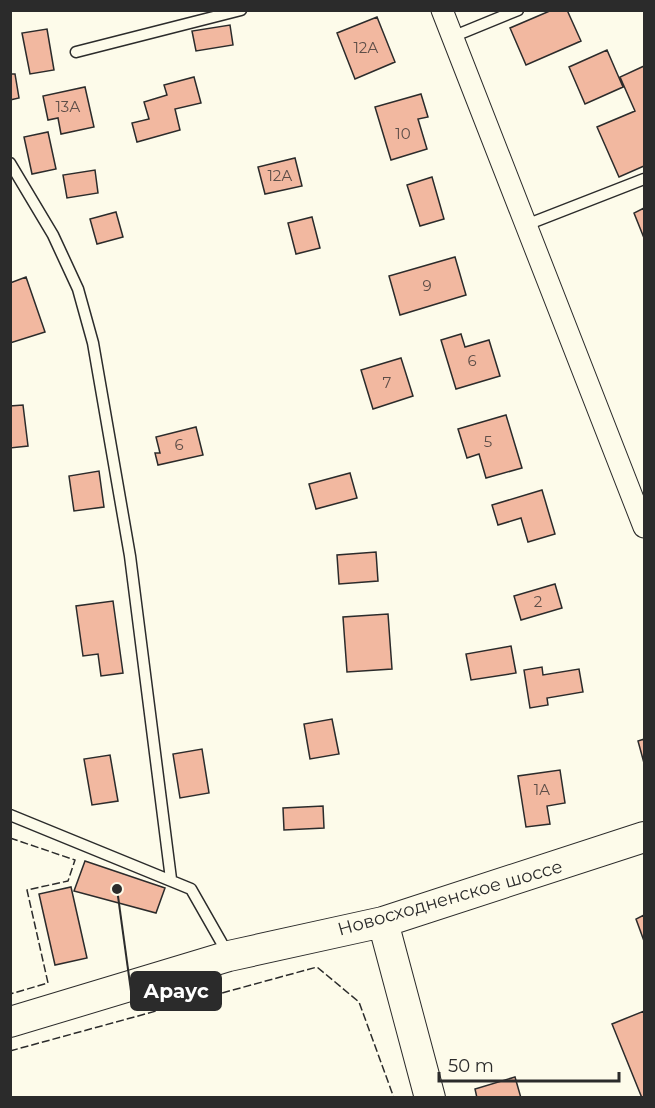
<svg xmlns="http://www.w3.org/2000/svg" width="655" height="1108" viewBox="0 0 655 1108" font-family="Montserrat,sans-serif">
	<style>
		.building { fill: #f2b8a0; stroke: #2b2b2b; stroke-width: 1.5 }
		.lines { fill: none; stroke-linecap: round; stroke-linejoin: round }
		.lane-casing { stroke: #2b2b2b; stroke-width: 13 }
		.street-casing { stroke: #2b2b2b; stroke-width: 23 }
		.secondary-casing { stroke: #2b2b2b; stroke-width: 32 }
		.lane { stroke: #fdfbea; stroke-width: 10 }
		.street { stroke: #fdfbea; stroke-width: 21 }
		.secondary { stroke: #fdfbea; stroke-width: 30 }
		.fence { stroke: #2b2b2b; stroke-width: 1.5; stroke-dasharray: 8 3; stroke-linecap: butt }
		.labels { text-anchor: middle; stroke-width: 4.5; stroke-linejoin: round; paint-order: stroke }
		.number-label { font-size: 15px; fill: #5d4e48 }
		.street-label { font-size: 18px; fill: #2b2b2b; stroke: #fdfbea }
		.leader { fill: none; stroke: #2b2b2b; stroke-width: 2 }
		.callout-dot { fill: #2b2b2b; stroke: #fdfbea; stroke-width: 2 }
		.callout { fill: #2b2b2b; stroke: #2b2b2b; stroke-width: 2 }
		.callout-label { font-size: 20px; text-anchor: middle; font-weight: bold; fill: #fff }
	</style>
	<rect width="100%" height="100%" fill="#fdfbea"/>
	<path class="building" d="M552,10H567L581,41L526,65L510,28Z
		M377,17L395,62L355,79L337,33Z
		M230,25L233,45L196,51L192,31Z
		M47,29L54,70L30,74L22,33Z
		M607,50L623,87L585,104L569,67Z
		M644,66V166L619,177L597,127L635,111L620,77Z
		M10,74H15L19,98L10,100Z
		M194,77L201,103L175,109L180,130L137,142L132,123L149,119L144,102L167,95L164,85Z
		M85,87L94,127L61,134L58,118L48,120L43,96Z
		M421,94L428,117L418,119L427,149L391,160L375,107Z
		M48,132L56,169L32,174L24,137Z
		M295,158L302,186L265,194L258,167Z
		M95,170L98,193L67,198L63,175Z
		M432,177L444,219L420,226L407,185Z
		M644,208V238L634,213Z
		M116,212L123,237L97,244L90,219Z
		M312,217L320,248L296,254L288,223Z
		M455,257L466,295L400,315L389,276Z
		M26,277L45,332L10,343V283Z
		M461,334L465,347L489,340L500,376L456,389L441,340Z
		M401,358L413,396L373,409L361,370Z
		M23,405L28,446L10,448V406Z
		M506,415L522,468L486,478L479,454L467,458L458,429Z
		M196,427L203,455L158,465L155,453H160L156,437Z
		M99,471L104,507L74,511L69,476Z
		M350,473L357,498L316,509L309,484Z
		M542,490L555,534L528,542L521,518L498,525L492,505Z
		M376,552L378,581L339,584L337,555Z
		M555,584L562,608L521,620L514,596Z
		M113,601L123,673L101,676L98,654L83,656L76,606Z
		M388,614L392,669L347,672L343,617Z
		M511,646L516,673L471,680L466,654Z
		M542,667L543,675L579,669L583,692L547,698L548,705L530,708L524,670Z
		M332,719L339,754L310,759L304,724Z
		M644,739V763L638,741Z
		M202,749L209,793L180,798L173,754Z
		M110,755L118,801L92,805L84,759Z
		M560,770L565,803L547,806L550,824L526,827L518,776Z
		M323,806L324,828L284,830L283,808Z
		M85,861L165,888L156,913L74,891Z
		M71,887L87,958L55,965L39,894Z
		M644,915V941L636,919Z
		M644,1011V1098H642L612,1024Z
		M515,1077L521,1098H477L475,1089Z"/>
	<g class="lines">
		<g class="lane-casing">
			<path id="lane" d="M452,37L518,10
				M76,52L241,10
				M10,163L53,235L78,289L93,343L130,556L171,879
				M526,225L644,179
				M10,815L191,889L228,954"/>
		</g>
		<g class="street-casing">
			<path id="street" d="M442,10L644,527"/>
		</g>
		<g class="secondary-casing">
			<path id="secondary" d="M383,922L430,1098
				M10,1022L229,956L383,922L644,837"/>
		</g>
		<use href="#lane" class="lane"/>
		<use href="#street" class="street"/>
		<use href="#secondary" class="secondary"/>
		<path class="fence" d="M10,838L75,860L68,881L27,890L48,983L10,994
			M10,1051L317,967L359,1002L394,1098"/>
	</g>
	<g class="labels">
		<g class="number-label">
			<text x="366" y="53">12А</text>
			<text x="68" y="112">13А</text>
			<text x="403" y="139">10</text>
			<text x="280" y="181">12А</text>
			<text x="427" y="291">9</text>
			<text x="472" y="366">6</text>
			<text x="387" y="388">7</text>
			<text x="488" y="447">5</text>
			<text x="179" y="450">6</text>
			<text x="538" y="607">2</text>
			<text x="542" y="795">1А</text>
		</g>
		<g class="street-label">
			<text transform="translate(450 898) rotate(-16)" y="6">Новосходненское шоссе</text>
		</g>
	</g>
	<path class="leader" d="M117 889L131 991"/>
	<circle class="callout-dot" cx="117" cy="889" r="6"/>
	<rect class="callout" x="131" y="972" width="90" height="38" rx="6"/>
	<g class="callout-label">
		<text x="176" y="998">Араус</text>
	</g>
	<rect width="655" height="1108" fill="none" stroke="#2b2b2b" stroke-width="24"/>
	<path d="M439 1072v9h180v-9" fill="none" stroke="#2b2b2b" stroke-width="3"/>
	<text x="448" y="1072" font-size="18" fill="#2b2b2b" stroke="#fdfbea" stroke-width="4.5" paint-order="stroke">50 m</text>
</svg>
